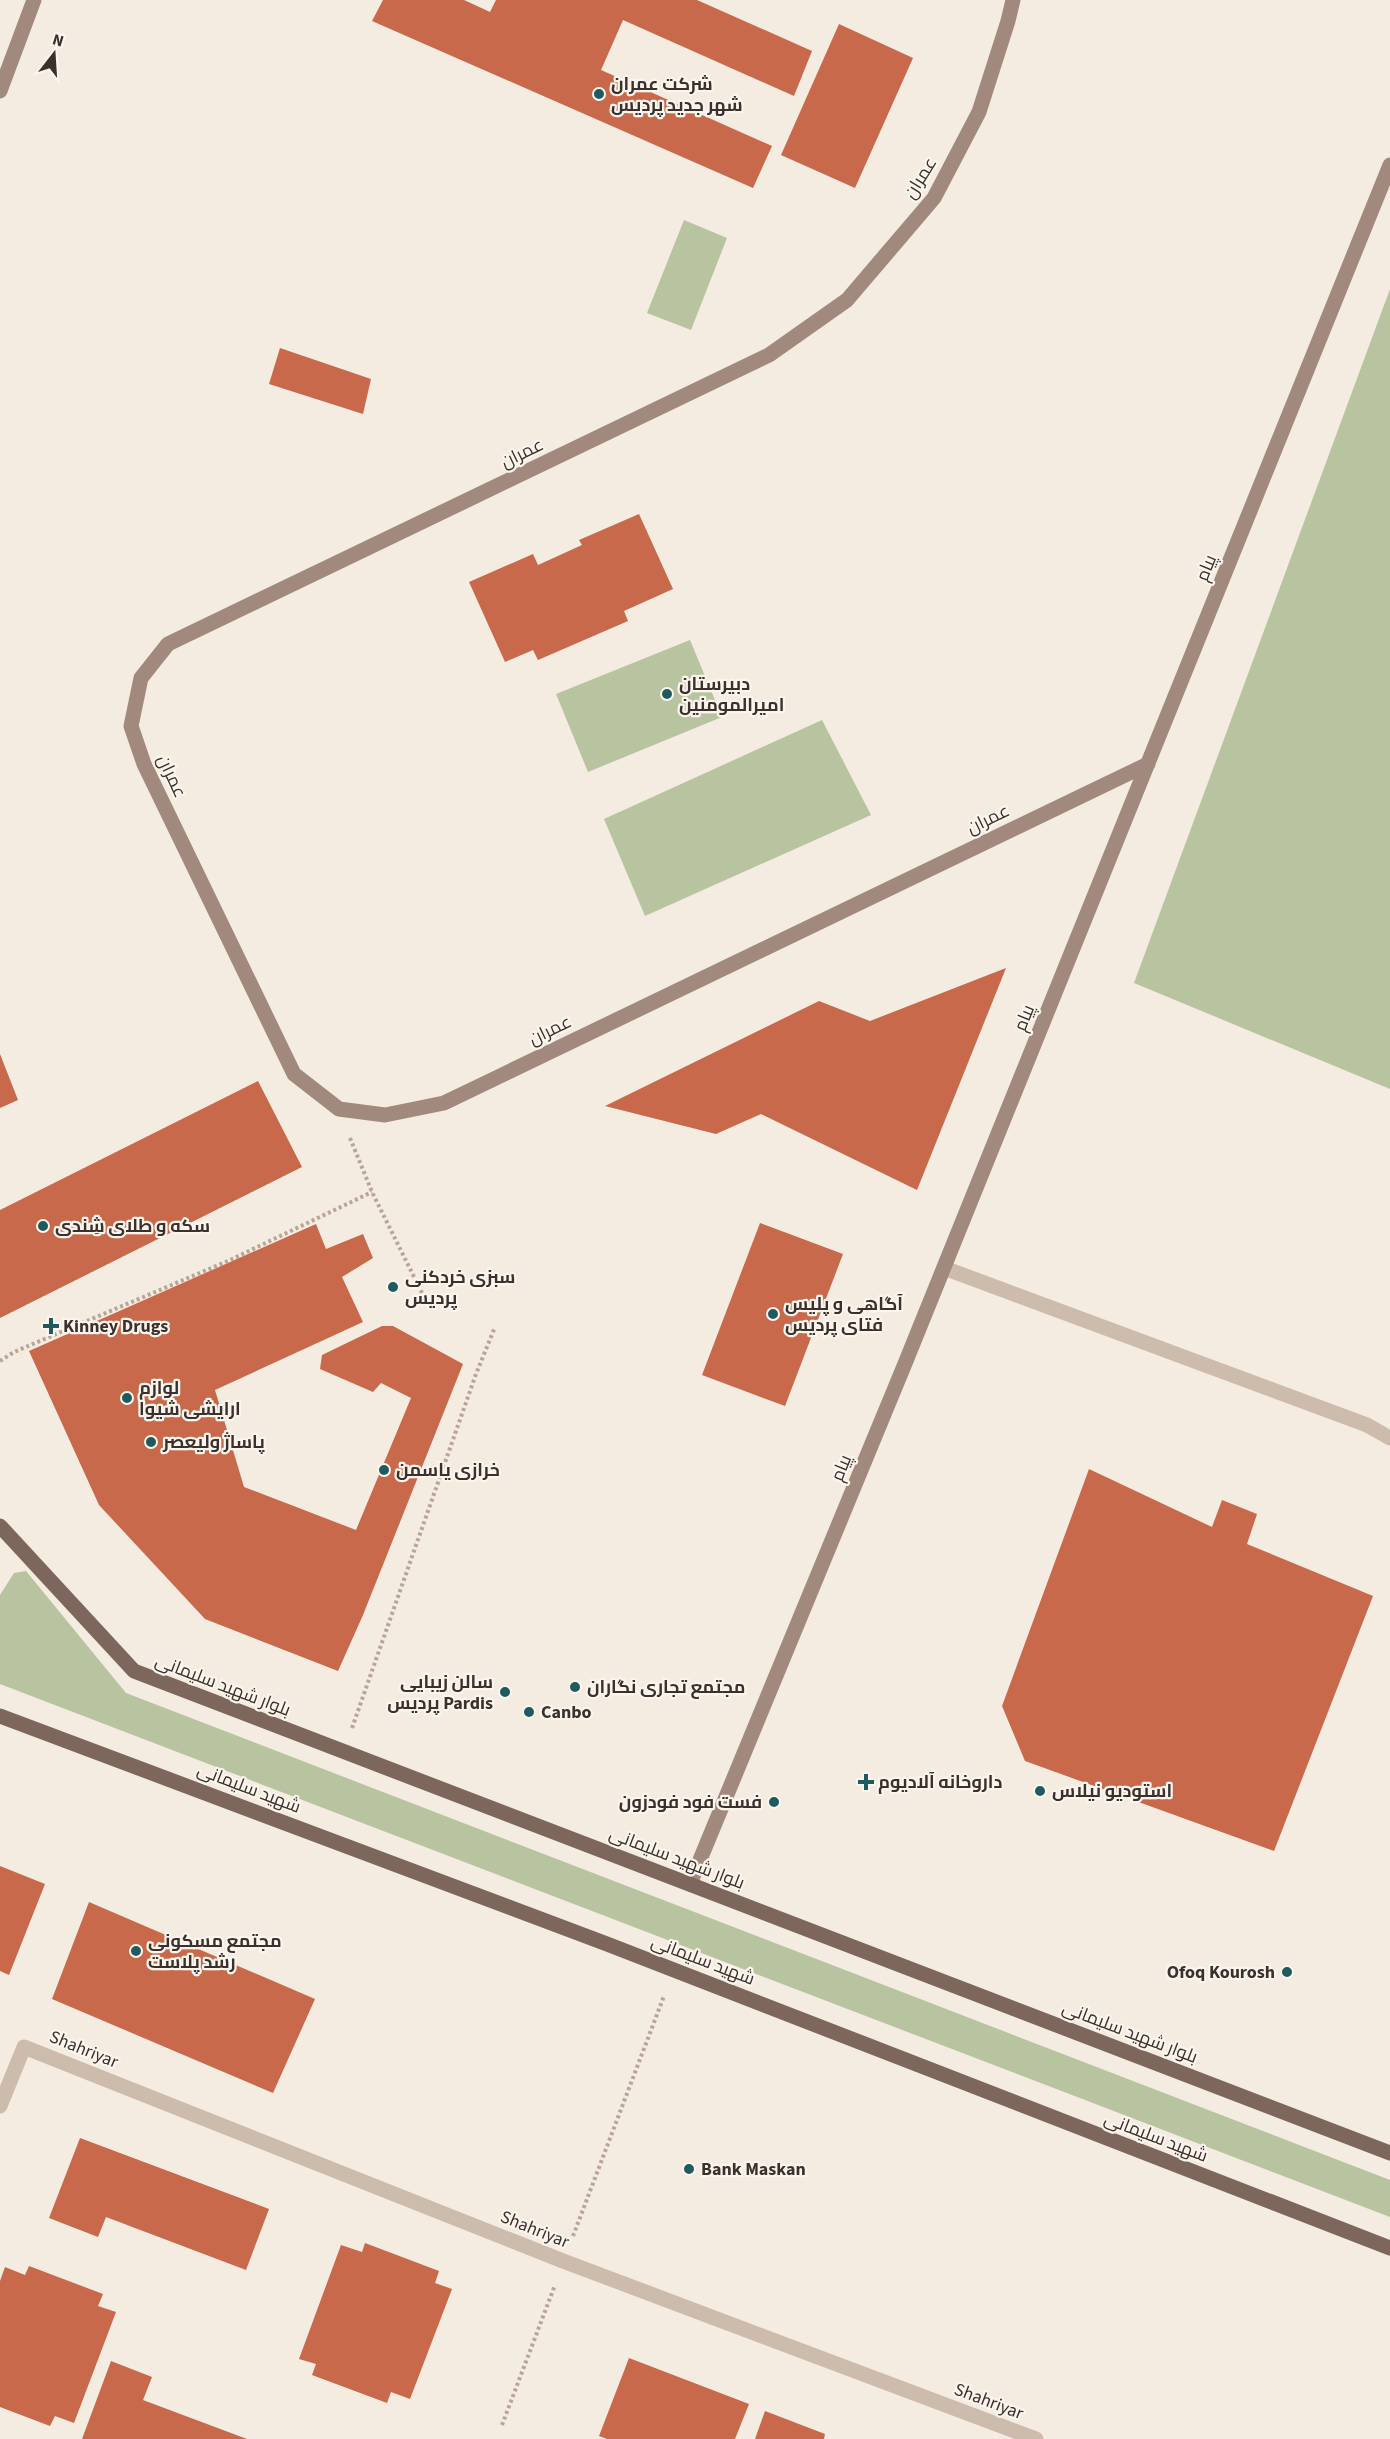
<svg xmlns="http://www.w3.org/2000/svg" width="1390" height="2439" viewBox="0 0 1390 2439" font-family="'Source Sans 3',Cairo,sans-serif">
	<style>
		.green { fill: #b8c4a0 }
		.building { fill: #c8694b }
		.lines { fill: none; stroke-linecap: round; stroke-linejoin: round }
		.path { stroke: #b9a596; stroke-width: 4; stroke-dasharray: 3 3; stroke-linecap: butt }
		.street { stroke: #cdbbac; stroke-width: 15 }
		.secondary { stroke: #a18a7d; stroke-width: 15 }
		.primary { stroke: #7d675c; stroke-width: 15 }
		.poi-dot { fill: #1f5a5e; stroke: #fbf5ee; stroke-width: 2 }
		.labels { text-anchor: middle; stroke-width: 4.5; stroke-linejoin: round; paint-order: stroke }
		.poi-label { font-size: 18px; font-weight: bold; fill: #3b302b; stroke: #fbf5ee; text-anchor: start }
		.street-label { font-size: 18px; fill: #3b302b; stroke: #fbf5ee }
	</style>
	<rect width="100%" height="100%" fill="#f4ebe1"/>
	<path class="green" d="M684,220L727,238L691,330L647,313Z
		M1390,289V1089L1134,983Z
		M690,640L722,717L588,772L556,694Z
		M822,720L871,815L645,916L604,819Z
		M26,1571L126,1693L1390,2180V2217L0,1684V1595L14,1573Z"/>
	<path class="building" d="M383,0H464L490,12L496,0H697L812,51L794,96L623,20L601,70L772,146L753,188L372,21Z
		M839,24L913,58L855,188L781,155Z
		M280,348L371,379L363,414L269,384Z
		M639,514L673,589L624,611L628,621L538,660L533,650L505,662L469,582L533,554L538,565L582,545L579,540Z
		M1006,968L917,1190L761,1114L716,1134L605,1106L819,1001L870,1021Z
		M0,1054L18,1100L0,1108Z
		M258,1081L302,1167L0,1318V1210Z
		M760,1223L843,1254L785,1406L702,1375Z
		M316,1224L326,1249L363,1234L373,1258L342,1277L363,1322L215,1390L244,1487L356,1530L411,1398L381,1383L373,1392L320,1369L322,1355L382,1326H393L463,1364L363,1615L338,1671L205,1619L99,1505L29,1351Z
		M1089,1469L1212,1527L1222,1500L1257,1514L1247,1544L1373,1596L1274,1851L1025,1761L1002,1706Z
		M0,1866L45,1884L9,1975L0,1971Z
		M89,1902L315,1999L273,2093L52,1999Z
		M80,2138L269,2209L246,2270L106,2217L98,2237L49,2218Z
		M365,2243L439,2271L435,2283L452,2289L410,2399L391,2392L387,2403L312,2375L316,2364L299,2359L341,2245L362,2252Z
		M29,2266L103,2294L98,2306L116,2312L74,2423L55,2416L50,2426L0,2407V2281L5,2267L25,2275Z
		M629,2358L749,2404L735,2439H607L599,2436Z
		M111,2361L152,2377L143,2400L247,2439H82Z
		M765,2411L825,2434L824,2439H755Z"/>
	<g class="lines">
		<path class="path" d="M350,1138L372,1192L427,1303
			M0,1361L14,1352L228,1261L372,1192
			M352,1728L476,1374L495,1327
			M573,2236L664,1996
			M502,2425L555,2285"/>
		<path class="street" d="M944,1268L1367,1425L1390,1438
			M0,2106L24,2047L563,2261L1036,2439"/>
		<path class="secondary" d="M1013,0L1008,21L979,112L934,198L847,300L769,355L168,644L141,678L131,726L144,764L294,1074L339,1109L385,1115L444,1103L1148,764
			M0,91L34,0
			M690,1884L904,1366L1390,165"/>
		<path class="primary" d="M0,1526L134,1671L1390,2153
			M0,1716L607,1944L1390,2248"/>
	</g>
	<g class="poi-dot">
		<circle cx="599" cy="94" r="6"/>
		<circle cx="667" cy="694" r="6"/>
		<circle cx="43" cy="1226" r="6"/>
		<circle cx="393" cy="1287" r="6"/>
		<circle cx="773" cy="1314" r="6"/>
		<path d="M48 1317h6v6h6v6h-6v6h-6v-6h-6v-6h6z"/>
		<circle cx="127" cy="1398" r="6"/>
		<circle cx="151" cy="1442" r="6"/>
		<circle cx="384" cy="1470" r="6"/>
		<circle cx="575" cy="1687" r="6"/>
		<circle cx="505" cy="1692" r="6"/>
		<circle cx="529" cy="1712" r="6"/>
		<path d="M863 1773h6v6h6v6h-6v6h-6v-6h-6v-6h6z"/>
		<circle cx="1040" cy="1791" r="6"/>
		<circle cx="774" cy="1802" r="6"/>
		<circle cx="136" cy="1951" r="6"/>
		<circle cx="1287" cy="1972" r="6"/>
		<circle cx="689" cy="2169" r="6"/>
	</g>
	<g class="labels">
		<g class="poi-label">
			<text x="611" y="90">شرکت عمران<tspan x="611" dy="21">شهر جدید پردیس</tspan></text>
			<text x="679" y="690">دبیرستان<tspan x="679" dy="21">امیرالمومنین</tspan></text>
			<text x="55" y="1232">سکه و طلای شِندی</text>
			<text x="405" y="1283">سبزی خردکنی<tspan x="405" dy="21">پردیس</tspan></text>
			<text x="785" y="1310">آگاهی و پلیس<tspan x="785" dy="21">فتای پردیس</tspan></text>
			<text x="63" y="1332">Kinney Drugs</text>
			<text x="139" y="1394">لوازم<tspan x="139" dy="21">ارایشی شیوا</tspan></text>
			<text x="163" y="1448">پاساژ ولیعصر</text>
			<text x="396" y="1476">خرازی یاسمن</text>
			<text x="493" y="1688" text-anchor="end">سالن زیبایی<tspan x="493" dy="21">پردیس Pardis</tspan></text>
			<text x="587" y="1693">مجتمع تجاری نگاران</text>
			<text x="541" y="1718">Canbo</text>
			<text x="878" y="1788">داروخانه آلادیوم</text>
			<text x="1052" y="1797">استودیو نیلاس</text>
			<text x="762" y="1808" text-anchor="end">فست فود فودزون</text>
			<text x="148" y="1947">مجتمع مسکونی<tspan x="148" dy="21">رشد پلاست</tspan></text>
			<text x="1275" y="1978" text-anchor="end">Ofoq Kourosh</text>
			<text x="701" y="2175">Bank Maskan</text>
		</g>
		<g class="street-label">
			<text transform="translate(920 178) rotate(-58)" y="6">عمران</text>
			<text transform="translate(522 453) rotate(-26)" y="6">عمران</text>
			<text transform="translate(1206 568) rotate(-68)" y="6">پیام</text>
			<text transform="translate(172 776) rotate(65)" y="6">عمران</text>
			<text transform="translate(988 819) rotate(-26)" y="6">عمران</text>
			<text transform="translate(1024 1018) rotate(-68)" y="6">پیام</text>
			<text transform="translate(550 1030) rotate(-26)" y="6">عمران</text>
			<text transform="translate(841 1468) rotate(-68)" y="6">پیام</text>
			<text transform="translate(223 1685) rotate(21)" y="6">بلوار شهید سلیمانی</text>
			<text transform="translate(249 1788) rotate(21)" y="6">شهید سلیمانی</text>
			<text transform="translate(677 1858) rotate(21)" y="6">بلوار شهید سلیمانی</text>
			<text transform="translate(703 1960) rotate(21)" y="6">شهید سلیمانی</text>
			<text transform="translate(1130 2032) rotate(21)" y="6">بلوار شهید سلیمانی</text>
			<text transform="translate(84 2049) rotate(22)" y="6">Shahriyar</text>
			<text transform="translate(1156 2137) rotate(21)" y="6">شهید سلیمانی</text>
			<text transform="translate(535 2229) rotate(22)" y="6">Shahriyar</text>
			<text transform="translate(989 2401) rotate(21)" y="6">Shahriyar</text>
		</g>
	</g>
	<g transform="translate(54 54) rotate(17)" stroke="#fbf5ee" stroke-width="4.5" paint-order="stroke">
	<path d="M0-4.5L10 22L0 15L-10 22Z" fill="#3b302b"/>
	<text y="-9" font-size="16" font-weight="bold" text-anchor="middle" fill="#3b302b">N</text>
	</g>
</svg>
